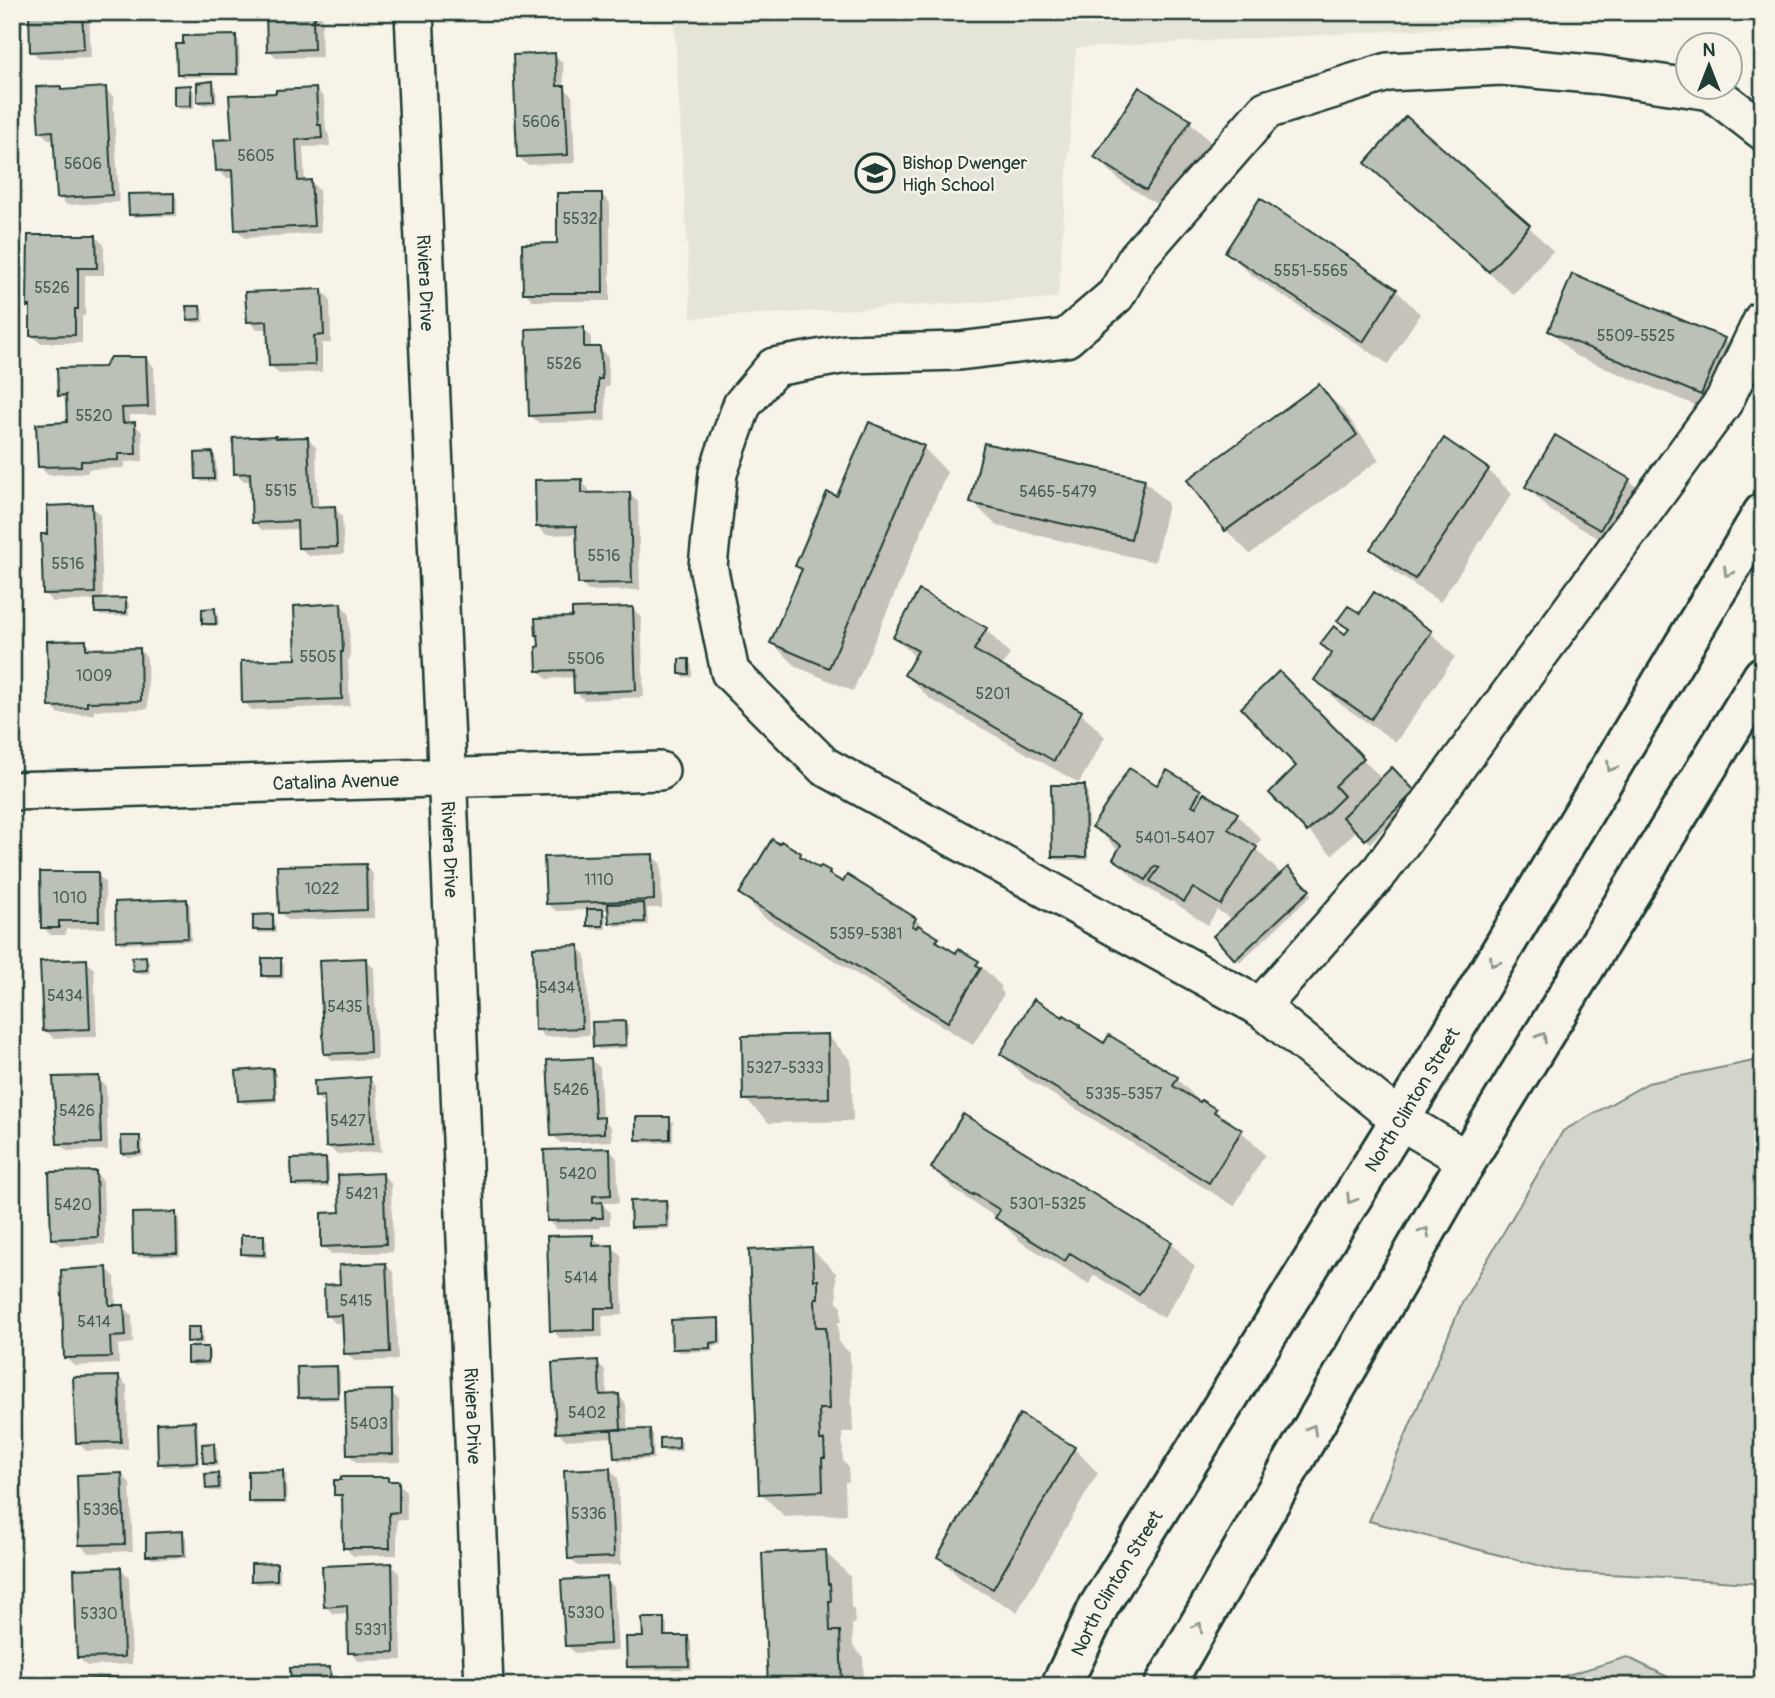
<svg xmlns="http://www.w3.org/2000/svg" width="1775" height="1698" viewBox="0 0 1775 1698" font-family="Pangolin,sans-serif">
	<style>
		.built { fill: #e5e4d9 }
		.green { fill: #d3d5ca; stroke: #79897f; stroke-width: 2 }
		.shadow { fill: #0003 }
		.building { fill: #bbc1b6; stroke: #1f3d34; stroke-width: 2 }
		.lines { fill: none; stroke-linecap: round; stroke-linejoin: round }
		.street-casing { stroke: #1f3d34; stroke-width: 42 }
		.primary-casing { stroke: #1f3d34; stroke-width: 44 }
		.street { stroke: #f7f3e8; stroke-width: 37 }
		.primary { stroke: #f7f3e8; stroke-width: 38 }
		.oneway { stroke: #8b988e }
		.labels { text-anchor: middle; stroke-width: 5; stroke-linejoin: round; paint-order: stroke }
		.number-label { font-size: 16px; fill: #465e54 }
		.poi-label { font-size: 19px; fill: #1f3d34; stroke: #f7f3e8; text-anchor: start }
		.street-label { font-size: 19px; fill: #1f3d34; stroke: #f7f3e8 }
	</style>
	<rect width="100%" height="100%" fill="#f7f3e8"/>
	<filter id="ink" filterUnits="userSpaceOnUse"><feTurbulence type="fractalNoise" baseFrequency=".0143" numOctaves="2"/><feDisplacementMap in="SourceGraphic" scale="14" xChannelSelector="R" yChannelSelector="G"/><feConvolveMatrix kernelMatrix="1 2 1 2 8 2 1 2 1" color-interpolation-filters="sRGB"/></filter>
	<g filter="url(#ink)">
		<path class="built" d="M674,12H1741L1076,48L1058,298L691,318Z"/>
		<path class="green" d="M1763,1059V1584L1649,1576L1564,1572L1369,1521L1462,1303L1563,1131L1648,1083Z
			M1627,1657L1686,1686H1531Z"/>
		<path class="shadow" d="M30,12H89L91,57L40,59L32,51Z
			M268,12H322L323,27H321L322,57L277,58L269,50Z
			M517,12H579V17L524,19Z
			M236,37L239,41L240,76L182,77L178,73Z
			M555,55L563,63L564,87L572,96L575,163L527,165L519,157Z
			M212,83L216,87L217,104L203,105L199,101Z
			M190,87L194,91V109H179L175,105Z
			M60,88L64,91L105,89L113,97L119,202L67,205L59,197L56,139H48L40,131Z
			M316,89L324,98L326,131L329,135L330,146L303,147L305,183L311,182L319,190L321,233L245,238L237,230L234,178H226L218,170L234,140L278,94Z
			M1406,119L1529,227L1553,251L1514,295L1391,187L1367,163Z
			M1190,122L1214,146L1171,213L1120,181L1096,156Z
			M173,194L177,198V216L134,217L130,214Z
			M601,194L610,203V301H533L525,292L558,245Z
			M96,237L104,245V275H85V316H82V343H40L32,335V309L29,306Z
			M1227,251L1396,290L1420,314L1388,364L1251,275Z
			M322,291L330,299L331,343H322V372L279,374L270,365L269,329H257L248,321Z
			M199,307L203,311L204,322L193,323L189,319Z
			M583,329L591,337V349L600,348L608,357L609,387H605L606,421L539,423L530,415Z
			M1550,330L1724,340L1748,364L1726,418L1574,355Z
			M146,358L154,367L156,415H130V424H134L142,432L143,461L125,462V468L88,469V473L48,475L40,467L68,424V403L60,395L104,369Z
			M1319,386L1343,410L1379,460L1250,554L1226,530Z
			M308,439L316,447L318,508H334L342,516L344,554L308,556L300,547L299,529L262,530L254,522L253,481H244L236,473Z
			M923,447L947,472L853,691L797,667L772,643L803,571L798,566Z
			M212,454L216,458L217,482H201L198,478Z
			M1488,470L1512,494L1440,602L1396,573L1372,549Z
			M1144,480L1168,504L1155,562L997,526L972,502Z
			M1629,480L1653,504L1624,553L1551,511L1527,487Z
			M581,481L589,489V495L630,494L638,502L640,590L588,591L580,583L578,534L546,535L538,527Z
			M92,506L100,514L103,600H126L129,604V616H101L97,613V600L53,602L45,594L49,535Z
			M341,605L349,613L350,659L348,660L350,706L252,710L244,702L298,661Z
			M632,609L641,617L644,697L584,700L576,692L575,677L547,679L539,671L574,618Z
			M215,610L218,614L219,626H207L204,623Z
			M1360,616L1431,633L1455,657L1396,742L1340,704L1316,679L1333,655L1323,644L1346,636L1350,631L1340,621Z
			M985,629L1010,654L1001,668L1081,713L1105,737L1079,783L930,699L906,675L916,658L895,637Z
			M85,642L93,650L139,649L147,658L148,709L94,710V714H59L51,706Z
			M688,661L692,665V677H684L680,673Z
			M1303,697L1382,779L1392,770L1417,796L1370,843L1357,830L1332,855L1271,793L1299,766Z
			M1084,787L1088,790V860H1057L1053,856Z
			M1158,788L1200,792L1204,796L1237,815L1261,839L1255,848L1280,873L1276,879L1288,869L1312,895L1240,962L1215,936L1233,920L1217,910L1208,925L1172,901L1171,902L1139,883L1115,859L1119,851L1095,827Z
			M800,855L811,865L829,873L838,882L915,919L950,951L956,955L958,951L978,963L1002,987L1000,989L1004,994L973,1045L765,918L741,894Z
			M652,856L661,864L662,908H647L648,925L614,926L610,922V910H601L606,914V929H592L589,925V910L556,911L547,903Z
			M365,866L373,874L374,918L288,920L280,912Z
			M97,874L105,882L106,928L66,929V935H51L43,927Z
			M186,901L190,905L191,941L121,944L118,940Z
			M272,916L275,919L276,933H258L255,929Z
			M578,947L586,955L589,1035L545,1037L537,1029Z
			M146,958L149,961L150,973L138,974L135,970Z
			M280,960L284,964V979H268L264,976Z
			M365,960L374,968L377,1059L333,1061L325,1053Z
			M86,961L94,969L97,1037L53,1038L45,1030Z
			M624,1022L628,1026V1048L599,1050L595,1046Z
			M1079,1027L1087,1034L1105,1046L1177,1079L1201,1103L1215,1110L1227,1122L1241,1131L1265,1155L1234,1206L1026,1078L1002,1054Z
			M827,1035L851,1060L853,1121L769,1123L745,1099Z
			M592,1060L600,1068L602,1118L611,1127L612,1141L561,1143L553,1135Z
			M272,1070L276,1074L277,1102L244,1104L240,1100Z
			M98,1078L106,1086L108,1150L67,1151L59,1143Z
			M369,1079L377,1087L381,1152L336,1154L328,1146L324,1104L316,1096Z
			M669,1119L673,1122V1142L641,1143L638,1139Z
			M139,1138L143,1141V1156L127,1157L124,1153Z
			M609,1150L617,1158L619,1203H601L610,1212V1225H600V1228L556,1229L548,1220Z
			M325,1160L329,1164V1187L297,1188L294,1184Z
			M933,1168L1171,1243L1195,1267L1164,1318L1094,1275L1089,1284L1021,1242L997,1218L957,1192Z
			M95,1172L103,1181L105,1244L61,1246L53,1238Z
			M383,1175L391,1183L393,1252L331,1254L323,1246L341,1214Z
			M666,1202L669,1206L670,1229L636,1230L632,1226Z
			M175,1213L179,1217L180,1256L138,1257L135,1254Z
			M592,1236L600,1245V1248L612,1247L621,1255L623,1315L602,1316L603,1337L560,1338L552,1330Z
			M263,1237L267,1241V1258L247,1257L243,1254Z
			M812,1249L836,1273L837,1302L841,1306V1322H838L839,1343L850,1353L853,1432H842L843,1461L848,1466L849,1482H845L846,1514L785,1517L761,1493Z
			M386,1265L394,1273L398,1360L354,1361L346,1353L344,1323H335L327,1315L342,1286Z
			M107,1269L115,1277L116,1307H124L132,1315L133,1343L118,1345L119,1364L74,1366L66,1358Z
			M718,1320L721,1323L722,1345L713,1346V1351L678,1352L674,1349Z
			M199,1329L203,1332V1344L193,1345L189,1341Z
			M207,1349L210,1352V1365L193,1366L189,1362Z
			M597,1362L605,1370L607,1396L618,1395L626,1404L628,1432L649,1431L653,1434L654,1459L619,1461L615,1457L614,1437L566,1440L558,1432Z
			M336,1368L340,1372V1400H303L299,1397Z
			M119,1377L127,1386L128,1449L86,1451L78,1442Z
			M391,1392L399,1400L401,1462L357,1463L349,1455Z
			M1021,1417L1074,1448L1098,1473L1017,1612L963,1581L939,1557Z
			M194,1423L198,1427L199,1465L164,1467L160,1463Z
			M678,1439L682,1442V1451L665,1452L662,1448Z
			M214,1445L217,1449L218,1466H208L204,1462Z
			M610,1470L618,1478L621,1565L578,1566L569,1558Z
			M283,1471L286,1475L287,1504L254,1505L250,1501Z
			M122,1475L130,1483L133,1551L89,1553L81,1545Z
			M217,1475L221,1479V1491H211L208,1488Z
			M387,1479L392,1483H398L406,1491L407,1520H397V1555L353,1556L345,1547L344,1502L336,1494Z
			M182,1533L186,1537L187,1558L152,1559L148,1555Z
			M825,1552L850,1576L851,1607L854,1610L855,1624H852L853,1646L863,1657L864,1686H770Z
			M276,1565L280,1569V1583L257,1584L253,1580Z
			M391,1565L399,1573L402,1660L358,1661L350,1652L349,1613L333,1614L325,1606Z
			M121,1569L129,1577L132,1664L87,1666L79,1658Z
			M606,1579L614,1587L618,1651L575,1653L567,1645Z
			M663,1620L667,1623V1638H688L691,1641L692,1669L632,1670L629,1667L644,1639Z
			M329,1668L333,1672V1686H292Z"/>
		<path class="building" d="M29,12H82L84,49L30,52Z
			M266,12H315V19H313L314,49L267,51Z
			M236,35L237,74H177L176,44H183V36Z
			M555,53L557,86H565L568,155L517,157L513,55Z
			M213,81L214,101L197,102V83Z
			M191,85V106H174V86Z
			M61,86V90L106,87L112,195L57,198L53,131L39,132L36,87Z
			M1139,87L1191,120L1146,190L1094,157Z
			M316,88L318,125H321L322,138L296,140L298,181L311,180L314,226L235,230L232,170L216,171L214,140L232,139L229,95L276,93V90Z
			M1406,116L1530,225L1489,272L1365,163Z
			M174,193V213L129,215L128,194Z
			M557,193H602L603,293H523L522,244L557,243Z
			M1260,198L1397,289L1363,342L1225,252Z
			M28,235H96L97,268H78V309H75V335L30,336V306L27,307Z
			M1572,274L1725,338L1701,395L1548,331Z
			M322,289L324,335L314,336L315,365L269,366L267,321L247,322L245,292Z
			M186,306H200L201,319L188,320Z
			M584,327V347H600L602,379H598V413L529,416L526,329Z
			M110,357H146L148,407L122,408L123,423L135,422L136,454H118V460L81,461V466L38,467L36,424L67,422L66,395L58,396L57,368L104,367Z
			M1319,384L1357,435L1225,531L1187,480Z
			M869,422L924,446L829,668L770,643L802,569L795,566L827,492L837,496Z
			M1555,435L1630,479L1600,530L1525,487Z
			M276,436V438L308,437L311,507L335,506L337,547L298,548L297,521L252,523L250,473L234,474L233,438Z
			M1444,438L1489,469L1415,579L1370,549Z
			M984,443L1145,479L1131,539L970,503Z
			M213,452L214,479H196L195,453Z
			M582,479V493L630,492L632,583L578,584L576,526L536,527L535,480Z
			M92,504L95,593L43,594L41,534H47V506Z
			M919,590L987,628L974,650L1082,711L1054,761L904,675L918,651L893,637Z
			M1374,592L1432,631L1371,719L1314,680L1332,653L1320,644L1334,626L1345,634L1349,629L1337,621L1348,606L1360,613Z
			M126,598V613H95V599Z
			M341,603L343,652H341L342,699L242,703L241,661L296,659L294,606Z
			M633,607L636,690L574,693L573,670L537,671L536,647L539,646L538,635H536L535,618L572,617V609Z
			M215,608L216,624H202V609Z
			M86,640V649L140,648L141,701L87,702V706L49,707L47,641Z
			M679,659H689V674H679Z
			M1279,671L1364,758L1335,786L1344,796L1307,832L1269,793L1296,766L1241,708Z
			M1392,767L1415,791L1365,840L1342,817Z
			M1129,768L1157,785L1167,770L1201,790L1192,805L1196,807L1204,793L1238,813L1228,829L1257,847L1221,905L1193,888L1184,902L1150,881L1159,868L1155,866L1146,880L1113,859L1121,845L1092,827Z
			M1051,785H1085L1086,857H1052Z
			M772,839L779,844L781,841L801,853L800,856L819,868L821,866L830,871L829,874L843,882L847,875L916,918L912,926L916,928L918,925L939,938L936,941L956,953L958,949L979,961L976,965L981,968L948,1022L739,894Z
			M653,854L654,900L546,904L544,857Z
			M366,864L367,910L279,913L277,866Z
			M1288,867L1310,890L1235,960L1213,936Z
			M40,872H98L99,921H59V928H41Z
			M187,899L188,938L116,941L115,902Z
			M644,903L645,922L609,923L608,904Z
			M587,909H603V926H587Z
			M273,914V930H253V915Z
			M579,945L582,1028L535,1030L533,947Z
			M146,956L147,970L133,971L132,957Z
			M262,958H281V976H262Z
			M366,958L370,1052L324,1054L319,960Z
			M87,959L90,1029L43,1031L40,961Z
			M1034,999L1063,1017L1064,1015L1080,1025L1079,1027L1104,1043L1109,1035L1178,1077L1173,1086L1200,1102L1201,1100L1216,1109L1214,1112L1242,1130L1209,1183L1000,1054Z
			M625,1021L626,1045L593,1047L592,1022Z
			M828,1034L829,1098L743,1100L742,1036Z
			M592,1058L595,1118L604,1117V1133L551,1136L547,1060Z
			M273,1068L275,1099L238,1101L236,1071Z
			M99,1076L101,1143L57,1144L53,1077Z
			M370,1077L373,1144L326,1147L324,1096L315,1097L314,1081Z
			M963,1114L1172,1242L1139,1295L1070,1253L1065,1261L995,1218L1000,1210L974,1194L973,1196L931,1168Z
			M636,1117H670V1139L636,1140Z
			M121,1136H140V1153L122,1154Z
			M610,1148L611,1195L593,1196V1203L602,1202L603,1218H592V1220L547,1221L544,1150Z
			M326,1158L327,1184L292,1185L291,1159Z
			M96,1171L98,1237L51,1239L49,1172Z
			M383,1173L386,1244L321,1247V1213L340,1212L338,1175Z
			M666,1200L667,1226L631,1227L630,1201Z
			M176,1212L177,1253L133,1254L132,1213Z
			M241,1235H264V1255L241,1254Z
			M593,1235V1246L613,1245L615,1308H595V1330L550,1331L547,1236Z
			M812,1247L814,1280H818V1298H815L816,1327H826L829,1409H819L820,1440H824L825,1458H822L823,1491L759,1494L749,1250Z
			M386,1263L390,1352L344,1354L342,1315L325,1316L324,1285L340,1284L339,1265Z
			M107,1267L109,1305H124L126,1336L110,1337L111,1357L64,1358L61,1270Z
			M719,1318V1342L710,1343V1348L672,1349L671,1320Z
			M187,1327H200V1341L187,1342Z
			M187,1347H208V1362L187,1363Z
			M598,1360L600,1395L619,1394L621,1429L556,1433L552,1363Z
			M337,1366L338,1397L298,1398L297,1367Z
			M119,1376L121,1442L76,1443L73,1377Z
			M392,1390L393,1454L347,1455L345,1391Z
			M1020,1414L1075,1447L993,1589L937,1557Z
			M195,1421L197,1462L158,1464L157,1423Z
			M650,1429L651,1456L614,1458L612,1430Z
			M679,1437V1448L660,1449V1438Z
			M214,1443L215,1463H203L202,1444Z
			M610,1468L614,1557L568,1559L564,1470Z
			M283,1470L284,1502H248V1471Z
			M122,1473L125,1544L79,1545L77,1475Z
			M218,1473L219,1488L206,1489L205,1474Z
			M341,1477H388V1481H399V1512L389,1513L390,1548H343L342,1495H334V1480H341Z
			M183,1531L184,1555L146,1556V1533Z
			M826,1550L828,1584H830L831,1601H829L830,1631H840L842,1686H768L762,1553Z
			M277,1563V1580L251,1581V1564Z
			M392,1563L394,1652L348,1653L347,1605L324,1607L322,1566Z
			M121,1567L124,1657L77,1658L74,1569Z
			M607,1577L610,1644L565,1646L561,1580Z
			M642,1618H664V1636H688L689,1666L627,1667L626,1637H643Z
			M330,1667L331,1686H291L290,1668Z
			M117,1678V1686H71L70,1680Z
			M613,1682V1686H566V1684Z"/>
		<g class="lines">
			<g class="street-casing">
				<g id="street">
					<path id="s1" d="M414,12L446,743L484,1686"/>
					<path d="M1763,131L1711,91L1601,75L1501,66L1388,72L1266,110L1137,258L1116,295L1066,338L959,351L846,354L774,367L742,405L718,473L708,566L730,672L824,766L1260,1007L1381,870L1575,605L1724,401L1763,319"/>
					<path id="s2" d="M12,791L660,771"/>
					<path d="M1260,1007L1400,1120L1467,1160"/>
				</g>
			</g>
			<g class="primary-casing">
				<g id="primary">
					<path id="s3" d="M1061,1686L1099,1606L1400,1120L1763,513"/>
					<path d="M1164,1686L1467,1160L1763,676"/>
				</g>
			</g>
			<use href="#street" class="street"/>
			<use href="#primary" class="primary"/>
		</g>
		<defs><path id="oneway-chevron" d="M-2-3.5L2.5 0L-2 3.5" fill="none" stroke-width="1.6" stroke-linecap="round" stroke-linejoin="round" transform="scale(1.75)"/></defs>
		<g class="oneway">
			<use href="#oneway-chevron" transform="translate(1728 572) rotate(121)"/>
			<use href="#oneway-chevron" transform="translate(1611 767) rotate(121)"/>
			<use href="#oneway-chevron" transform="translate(1494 962) rotate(121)"/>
			<use href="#oneway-chevron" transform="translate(1542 1037) rotate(-59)"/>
			<use href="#oneway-chevron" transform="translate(1351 1199) rotate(122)"/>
			<use href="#oneway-chevron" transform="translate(1425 1232) rotate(-60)"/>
			<use href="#oneway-chevron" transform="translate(1312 1429) rotate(-60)"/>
			<use href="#oneway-chevron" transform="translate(1198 1627) rotate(-60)"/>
		</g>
	</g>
	<defs>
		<g id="school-ring" transform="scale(2.0125)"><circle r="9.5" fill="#f7f3e8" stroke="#1f3d34" stroke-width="1.5"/><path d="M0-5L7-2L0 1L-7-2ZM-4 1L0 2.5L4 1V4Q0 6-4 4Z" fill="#1f3d34"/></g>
	</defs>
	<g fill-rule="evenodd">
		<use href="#school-ring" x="875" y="173"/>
	</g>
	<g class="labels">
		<g class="number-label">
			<text x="541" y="127">5606</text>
			<text x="256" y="161">5605</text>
			<text x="83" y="169">5606</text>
			<text x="580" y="224">5532</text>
			<text x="1311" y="276">5551-5565</text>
			<text x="52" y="293">5526</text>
			<text x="1636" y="341">5509-5525</text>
			<text x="564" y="369">5526</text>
			<text x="94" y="421">5520</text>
			<text x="281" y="496">5515</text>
			<text x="1058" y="497">5465-5479</text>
			<text x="604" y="561">5516</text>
			<text x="68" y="569">5516</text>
			<text x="318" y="662">5505</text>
			<text x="586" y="664">5506</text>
			<text x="94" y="681">1009</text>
			<text x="993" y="699">5201</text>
			<text x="1175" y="843">5401-5407</text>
			<text x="599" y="885">1110</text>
			<text x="322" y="894">1022</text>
			<text x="70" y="903">1010</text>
			<text x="866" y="939">5359-5381</text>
			<text x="557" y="993">5434</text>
			<text x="65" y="1001">5434</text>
			<text x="345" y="1012">5435</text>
			<text x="785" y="1073">5327-5333</text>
			<text x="571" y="1095">5426</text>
			<text x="1124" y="1099">5335-5357</text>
			<text x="77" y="1116">5426</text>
			<text x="348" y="1126">5427</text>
			<text x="578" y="1179">5420</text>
			<text x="362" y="1199">5421</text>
			<text x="1048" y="1209">5301-5325</text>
			<text x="73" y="1210">5420</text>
			<text x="581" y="1283">5414</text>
			<text x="356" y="1306">5415</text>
			<text x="94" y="1327">5414</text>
			<text x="587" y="1418">5402</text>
			<text x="369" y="1429">5403</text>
			<text x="101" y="1515">5336</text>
			<text x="589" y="1519">5336</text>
			<text x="586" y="1618">5330</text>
			<text x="99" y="1619">5330</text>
			<text x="371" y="1635">5331</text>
		</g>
		<g class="poi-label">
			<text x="902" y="169">Bishop Dwenger<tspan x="902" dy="22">High School</tspan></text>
		</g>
		<g class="street-label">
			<text dy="7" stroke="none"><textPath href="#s1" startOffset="271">Riviera Drive</textPath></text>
			<text dy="7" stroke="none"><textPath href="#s2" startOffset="324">Catalina Avenue</textPath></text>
			<text dy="7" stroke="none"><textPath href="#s1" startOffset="838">Riviera Drive</textPath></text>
			<text dy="7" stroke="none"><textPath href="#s3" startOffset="684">North Clinton Street</textPath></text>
			<text dy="7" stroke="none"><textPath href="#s1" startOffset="1405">Riviera Drive</textPath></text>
			<text dy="7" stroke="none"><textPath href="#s3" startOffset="117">North Clinton Street</textPath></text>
		</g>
	</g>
	<rect width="1775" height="1698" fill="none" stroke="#f7f3e8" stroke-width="42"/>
	<rect x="21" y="21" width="1733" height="1656" fill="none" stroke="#1f3d34" stroke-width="2.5" filter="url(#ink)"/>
	<g transform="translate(1709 66)"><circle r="33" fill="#f7f3e8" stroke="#a1aaa0" stroke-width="2"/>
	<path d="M0-5L12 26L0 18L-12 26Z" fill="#1f3d34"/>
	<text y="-10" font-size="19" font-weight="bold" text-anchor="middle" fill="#1f3d34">N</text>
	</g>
</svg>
